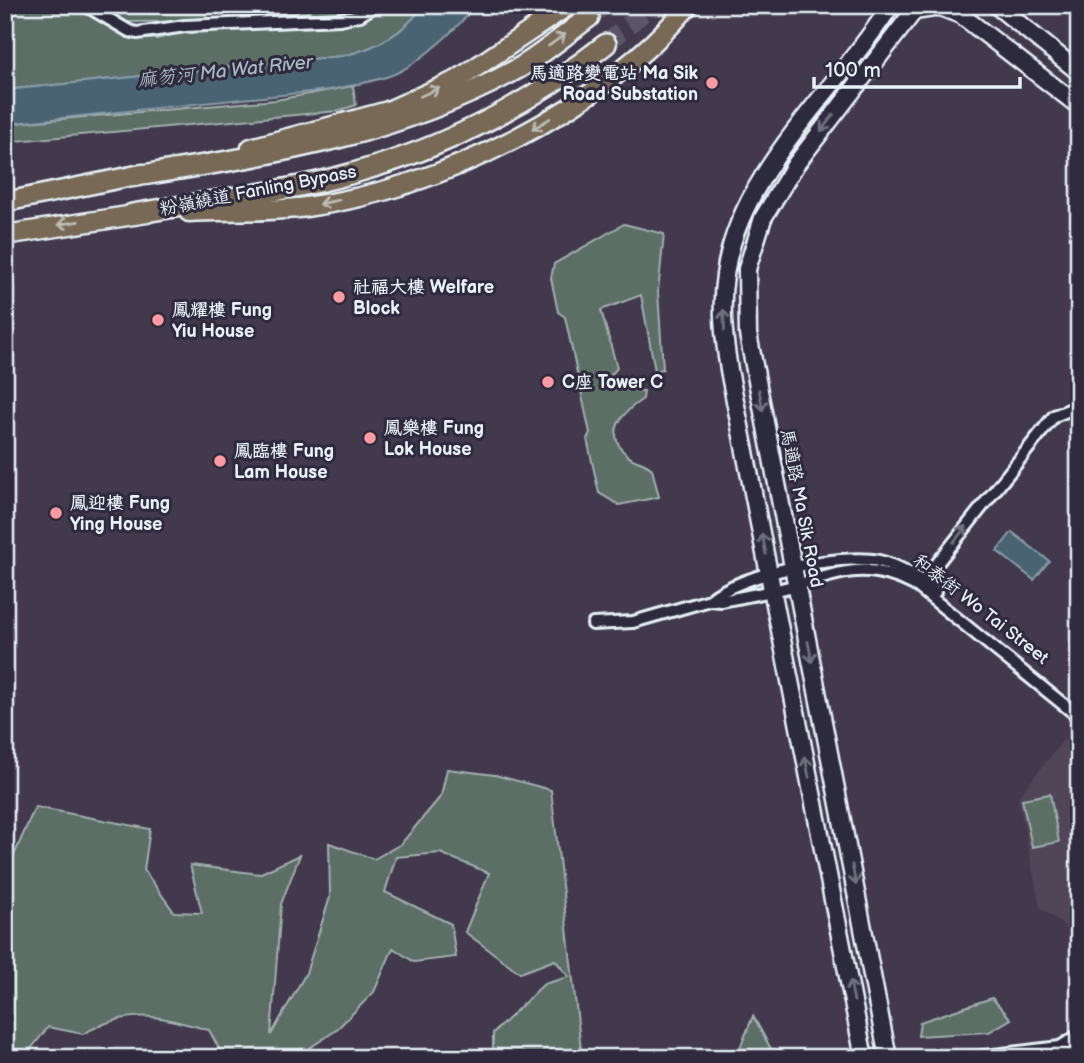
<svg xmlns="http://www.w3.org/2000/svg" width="1084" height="1063" viewBox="0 0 1084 1063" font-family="'Balsamiq Sans','LXGW WenKai TC',sans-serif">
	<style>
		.built { fill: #514458 }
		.green { fill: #5b6e66; stroke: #a2b0af; stroke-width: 2 }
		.water { fill: #4a6472; stroke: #899ca8; stroke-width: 2 }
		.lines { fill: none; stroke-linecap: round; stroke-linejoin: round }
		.motorway-tunnel { stroke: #5c5567; stroke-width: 19; stroke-dasharray: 19 10; stroke-linecap: butt }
		.minor-casing { stroke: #e8f1f8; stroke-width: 16 }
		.secondary-casing { stroke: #e8f1f8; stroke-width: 21 }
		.primary-casing { stroke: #e8f1f8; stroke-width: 23 }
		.motorway-casing { stroke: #e8f1f8; stroke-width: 24 }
		.minor { stroke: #2f2a3d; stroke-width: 10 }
		.secondary { stroke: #2f2a3d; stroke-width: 16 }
		.primary { stroke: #776954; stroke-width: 18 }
		.motorway { stroke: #776954; stroke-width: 19 }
		.oneway { stroke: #bbbbb6 }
		.oneway2 { stroke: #70707e }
		.poi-dot { fill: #ff9aa2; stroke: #2f2a3d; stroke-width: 2.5 }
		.labels { text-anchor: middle; stroke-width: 6; stroke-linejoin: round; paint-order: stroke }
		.poi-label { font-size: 18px; font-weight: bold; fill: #e8f1f8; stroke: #2f2a3d; text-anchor: start }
		.street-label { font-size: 18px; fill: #e8f1f8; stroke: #2f2a3d }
		.water-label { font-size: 19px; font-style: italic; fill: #a9b9c2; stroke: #2f2a3d }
	</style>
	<rect width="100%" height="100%" fill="#43394d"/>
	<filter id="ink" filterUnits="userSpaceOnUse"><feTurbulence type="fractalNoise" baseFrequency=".0143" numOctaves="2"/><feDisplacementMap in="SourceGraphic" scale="14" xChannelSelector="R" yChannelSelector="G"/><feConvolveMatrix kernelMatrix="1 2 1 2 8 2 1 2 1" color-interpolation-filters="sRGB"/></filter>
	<g filter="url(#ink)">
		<path class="built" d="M1064,739L1079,752V938L1040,907L1018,797Z"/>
		<path class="green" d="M5,5H214L203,21L130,22L113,28L132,39H157L196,29L308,26L316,17L310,12L283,14L279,6L269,5H424C403,34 377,48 342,56L5,90Z
			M353,86L356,105L338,111L5,142V124L276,100Z
			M624,224L664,234L658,292L663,369L655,371L641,295L601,310L617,368L611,375L613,389L644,391L643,399C623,412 602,433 628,456C635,462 645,462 652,469L659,497L619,505L599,493L587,439L590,433L565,317L558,312L551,278L554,264Z
			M447,769L495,775L551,790L582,1058H493V1033L544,984L569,977L555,960L520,973L465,932L489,873L440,853L396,857L385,892L451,924L456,957L414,962L393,948L374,992L335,1031L308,1049L224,1058L209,1030C158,1016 131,1007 83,1034L48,1027L24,1058H5V876L35,807L150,829L144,870L174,912L202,913L190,865L259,874L300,855L281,904L271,1035L306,973L330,897L329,843L374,859L401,844L441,796Z
			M1050,794L1059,842L1032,847L1022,799Z
			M992,998L1011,1019L989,1032L918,1036L920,1022Z
			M753,1016L776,1058H736Z"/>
		<path class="water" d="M424,5H475C461,26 416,66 392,75C372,82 350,86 329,90L5,124V90L342,56C376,49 404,34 424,5Z
			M1012,532L1049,561L1034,580L997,551Z"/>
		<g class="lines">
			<path class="motorway-tunnel" d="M589,17L604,5
				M606,44L652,5"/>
			<g class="minor-casing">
				<path id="minor" d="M85,5L129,31L137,33L185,26L340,19L360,15L376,5
					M920,585L1054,416L1079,406
					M710,600C739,574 841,553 879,561C901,566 918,578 935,592
					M593,624L633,622L710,600L721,601C746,596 772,592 797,585C846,571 869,561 918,587L1079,717
					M1060,1047L1079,1035
					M969,1058L1060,1047L1079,1049"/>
			</g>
			<g class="secondary-casing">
				<path id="secondary" d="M996,5L1079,72
					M953,9L1079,106
					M864,1058L729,370C724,339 720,306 725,275C738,173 838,89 891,5
					M888,1058L748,334L747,269L763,218L796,164L914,11L940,7L961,15"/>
			</g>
			<g class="primary-casing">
				<path id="primary" d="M251,148L388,111L457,80L569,5
					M5,202L142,174
					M189,212C227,210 268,212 306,207C442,189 600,110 689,5
					M5,235L147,213"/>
			</g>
			<g class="motorway-casing">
				<path id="motorway" d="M130,177C268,155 395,137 519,68C543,54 566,34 589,17
					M132,214C206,201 284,193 357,172C450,146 531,103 606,44"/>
			</g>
			<use href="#minor" class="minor"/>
			<use href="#secondary" class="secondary"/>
			<use href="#primary" class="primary"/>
			<use href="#motorway" class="motorway"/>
		</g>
		<defs><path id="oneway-shaft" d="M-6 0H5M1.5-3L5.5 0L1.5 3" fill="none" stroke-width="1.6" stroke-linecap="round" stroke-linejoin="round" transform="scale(1.75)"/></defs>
		<g class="oneway">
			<use href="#oneway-shaft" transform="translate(557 40) rotate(-36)"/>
			<use href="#oneway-shaft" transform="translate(430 92) rotate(-24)"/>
			<use href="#oneway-shaft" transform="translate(541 124) rotate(148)"/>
			<use href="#oneway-shaft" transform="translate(329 202) rotate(168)"/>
			<use href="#oneway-shaft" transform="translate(68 223) rotate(171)"/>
		</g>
		<g class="oneway2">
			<use href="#oneway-shaft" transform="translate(827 123) rotate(127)"/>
			<use href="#oneway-shaft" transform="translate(724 320) rotate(-93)"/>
			<use href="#oneway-shaft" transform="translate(761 400) rotate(79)"/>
			<use href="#oneway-shaft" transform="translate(960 534) rotate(-52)"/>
			<use href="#oneway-shaft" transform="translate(764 544) rotate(-101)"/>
			<use href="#oneway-shaft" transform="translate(810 652) rotate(79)"/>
			<use href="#oneway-shaft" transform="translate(807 767) rotate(-101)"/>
			<use href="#oneway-shaft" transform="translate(854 875) rotate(79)"/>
			<use href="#oneway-shaft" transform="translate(852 991) rotate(-101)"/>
		</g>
	</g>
	<g class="poi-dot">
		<circle cx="712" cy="83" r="7"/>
		<circle cx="339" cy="297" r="7"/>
		<circle cx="158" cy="320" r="7"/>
		<circle cx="548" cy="382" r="7"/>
		<circle cx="370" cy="438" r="7"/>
		<circle cx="220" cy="461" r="7"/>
		<circle cx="56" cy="513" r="7"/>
	</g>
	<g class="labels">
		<g class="poi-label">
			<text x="698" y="79" text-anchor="end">馬適路變電站 Ma Sik<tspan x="698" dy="21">Road Substation</tspan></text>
			<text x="353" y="293">社福大樓 Welfare<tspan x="353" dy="21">Block</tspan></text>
			<text x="172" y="316">鳳耀樓 Fung<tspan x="172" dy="21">Yiu House</tspan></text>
			<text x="562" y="388">C座 Tower C</text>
			<text x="384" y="434">鳳樂樓 Fung<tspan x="384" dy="21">Lok House</tspan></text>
			<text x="234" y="457">鳳臨樓 Fung<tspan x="234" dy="21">Lam House</tspan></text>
			<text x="70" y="509">鳳迎樓 Fung<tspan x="70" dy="21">Ying House</tspan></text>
		</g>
		<g class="street-label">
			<text transform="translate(258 190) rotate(-11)" y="6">粉嶺繞道 Fanling Bypass</text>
			<text transform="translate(802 508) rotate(79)" y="6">馬適路 Ma Sik Road</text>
			<text transform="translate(981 609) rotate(38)" y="6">和泰街 Wo Tai Street</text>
		</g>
		<g class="water-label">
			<text transform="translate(225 70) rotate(-6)" y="7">麻笏河 Ma Wat River</text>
		</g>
	</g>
	<rect width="1084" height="1063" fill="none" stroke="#2f2a3d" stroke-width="28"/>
	<rect x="14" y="14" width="1056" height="1035" fill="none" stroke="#e8f1f8" stroke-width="2.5" filter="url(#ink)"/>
	<path d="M814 77v10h206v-10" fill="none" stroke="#e8f1f8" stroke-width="3.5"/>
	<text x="825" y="77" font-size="21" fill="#e8f1f8" stroke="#2f2a3d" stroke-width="5" paint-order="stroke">100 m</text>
</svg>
